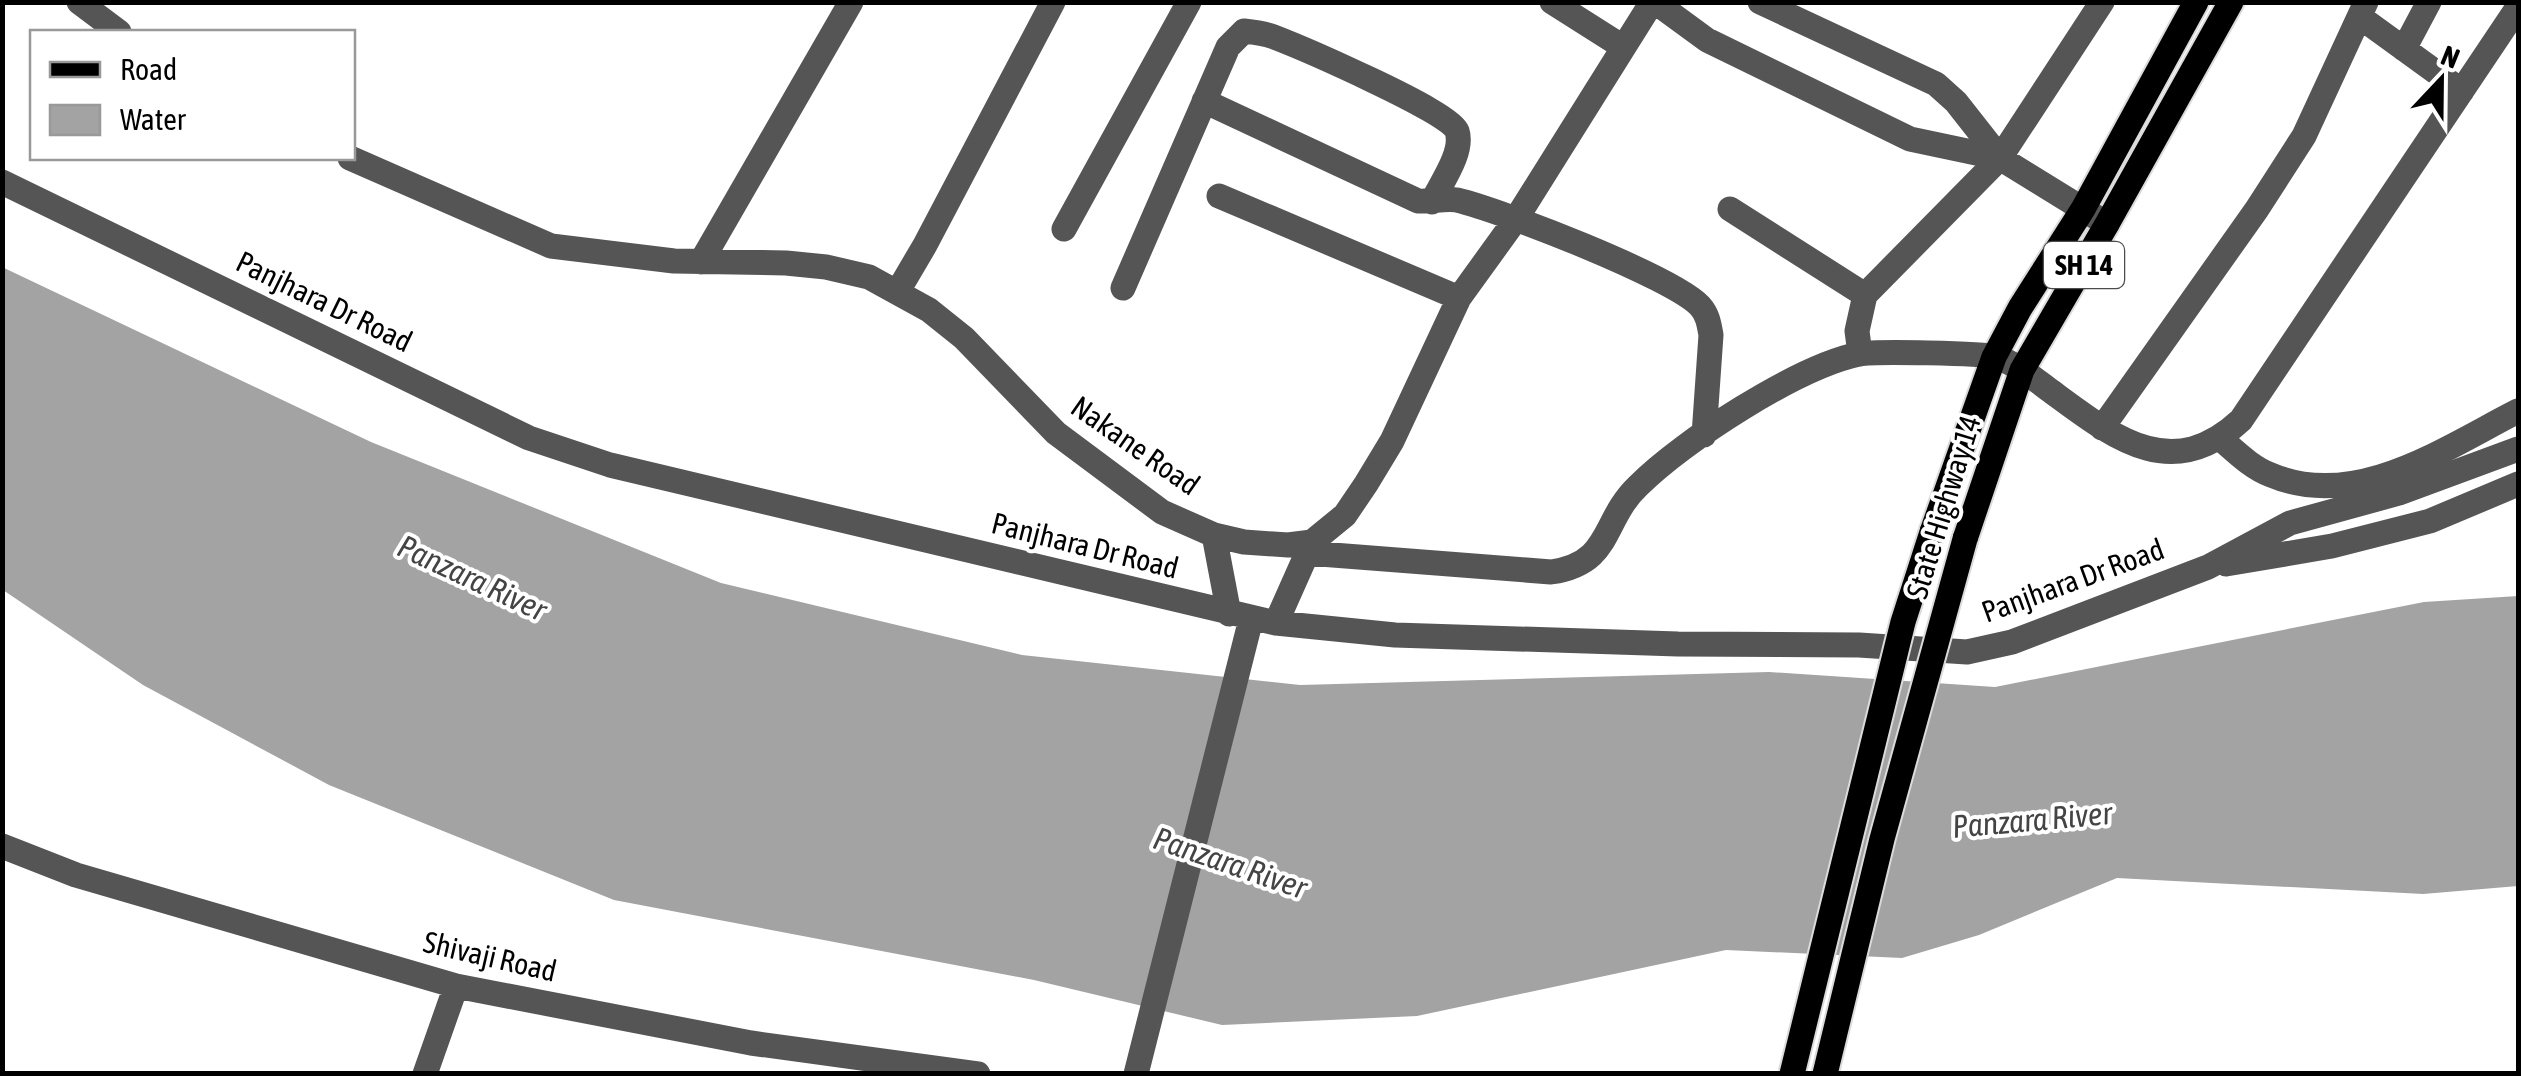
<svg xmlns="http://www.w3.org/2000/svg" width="2521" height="1076" viewBox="0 0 2521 1076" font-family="'Asap Condensed',sans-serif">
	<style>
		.water { fill: #a3a3a3 }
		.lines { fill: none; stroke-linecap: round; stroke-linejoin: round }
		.major-casing { stroke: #dbdbdb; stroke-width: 29 }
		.minor { stroke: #555; stroke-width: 25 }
		.major { stroke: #000; stroke-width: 25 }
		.major-bridge-casing { stroke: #dbdbdb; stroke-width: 29; stroke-linecap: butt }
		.major-bridge { stroke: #000; stroke-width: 25 }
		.labels { text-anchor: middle; stroke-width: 8; stroke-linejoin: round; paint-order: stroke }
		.shield { fill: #fff; stroke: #4c4c4c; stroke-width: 2.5 }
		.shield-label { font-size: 28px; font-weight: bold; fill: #000 }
		.street-label { font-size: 30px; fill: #000; stroke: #fff }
		.water-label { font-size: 32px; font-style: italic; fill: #444; stroke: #fff }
	</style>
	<rect width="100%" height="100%" fill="#fff"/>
	<path class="water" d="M2,267L371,442L721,583L1022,655L1300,685L1769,672L1995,687L2424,602L2518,596V886L2423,894L2117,878L1979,935L1902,958L1726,950L1417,1016L1222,1025L1034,980L614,900L329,785L143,685L3,590Z"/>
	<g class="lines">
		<g class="major-casing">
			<path id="major" d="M1932,532L1994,357L2020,308L2083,209L2196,2
				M1965,539L2022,370L2107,224L2231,2"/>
		</g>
		<path class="minor" d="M79,2L119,32
			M1552,2L1623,47
			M1655,2L1707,40L1910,139L2000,158
			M1760,2L1936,84L1956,102L2000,158L2107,224
			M2360,17L2462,91
			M2404,49L2429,2
			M1204,101L1418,201C1431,202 1445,198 1457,200C1500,210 1673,277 1700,306C1708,315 1709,324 1711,335L1704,435
			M350,158L551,246L674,261L786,263L826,267L869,277L929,310L964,338L1056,433L1162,512L1214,535L1244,542L1288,545L1312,542L1345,515L1366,484L1392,441L1459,298L1516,219L1652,2
			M2,182L529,438L610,465L1276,623L1395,635L1678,644L1859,645L1967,652L2012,642L2208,567L2290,523L2399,493L2518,449
			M1219,196L1459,298
			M1730,209L1865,295
			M1064,229L1189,2
			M701,262L851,2
			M1123,288L1228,47L1244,31C1254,32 1264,33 1274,37C1300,47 1451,112 1457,131C1464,152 1441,183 1432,202
			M898,291L925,245L1053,2
			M1860,354L1857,331L1865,295L2000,158L2102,2
			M2102,428L2257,209L2304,136L2366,2
			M2221,439C2236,452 2252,468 2271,475C2356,511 2445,448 2518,411
			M1214,535L1229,614
			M1307,553L1551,572C1613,563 1601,521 1638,486C1683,441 1797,367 1859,354C1874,351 1982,353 1996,357C2015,363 2032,377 2048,389C2111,435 2170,486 2241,420L2518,7
			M2226,564L2332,546L2430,521L2518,484
			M1276,623L1312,542
			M2,846L76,875L456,986L751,1043L978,1074
			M425,1074L456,986
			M1136,1074L1251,619"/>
		<use href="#major" class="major"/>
		<g class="major-bridge-casing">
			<path id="major-bridge" d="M1792,1074L1903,622L1932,532
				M1825,1074L1882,839L1965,539"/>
		</g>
		<use href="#major-bridge" class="major-bridge"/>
	</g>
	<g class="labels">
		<rect class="shield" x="2044" y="242" width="80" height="46" rx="8"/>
		<g class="shield-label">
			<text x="2084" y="275">SH 14</text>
		</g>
		<g class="street-label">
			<text transform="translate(324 302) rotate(26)" y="10">Panjhara Dr Road</text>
			<text transform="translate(1135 446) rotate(35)" y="10">Nakane Road</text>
			<text transform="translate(1944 507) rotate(-73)" y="10">State Highway 14</text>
			<text transform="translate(1085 546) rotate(14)" y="10">Panjhara Dr Road</text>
			<text transform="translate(2073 581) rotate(-20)" y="10">Panjhara Dr Road</text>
			<text transform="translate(490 957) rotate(13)" y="10">Shivaji Road</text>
		</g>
		<g class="water-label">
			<text transform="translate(472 578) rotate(25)" y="11">Panzara River</text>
			<text transform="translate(2032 820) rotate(-5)" y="11">Panzara River</text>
			<text transform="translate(1230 863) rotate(19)" y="11">Panzara River</text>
		</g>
	</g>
	<rect width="2521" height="1076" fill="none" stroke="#000000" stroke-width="10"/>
	<rect x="30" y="30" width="325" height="130" fill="#ffffff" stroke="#999999" stroke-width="2.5"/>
	<rect x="50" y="62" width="50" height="15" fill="#000000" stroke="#999999" stroke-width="2.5"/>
	<text x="120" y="80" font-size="30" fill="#000000">Road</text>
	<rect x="50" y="105" width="50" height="30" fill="#a3a3a3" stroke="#999999" stroke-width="2.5"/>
	<text x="120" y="130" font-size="30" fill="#000000">Water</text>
	<g transform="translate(2441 80) rotate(22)" stroke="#ffffff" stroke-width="8" paint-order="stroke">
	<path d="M0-8L18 38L0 25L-18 38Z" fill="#000000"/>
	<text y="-15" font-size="28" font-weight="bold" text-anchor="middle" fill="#000000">N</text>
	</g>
</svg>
